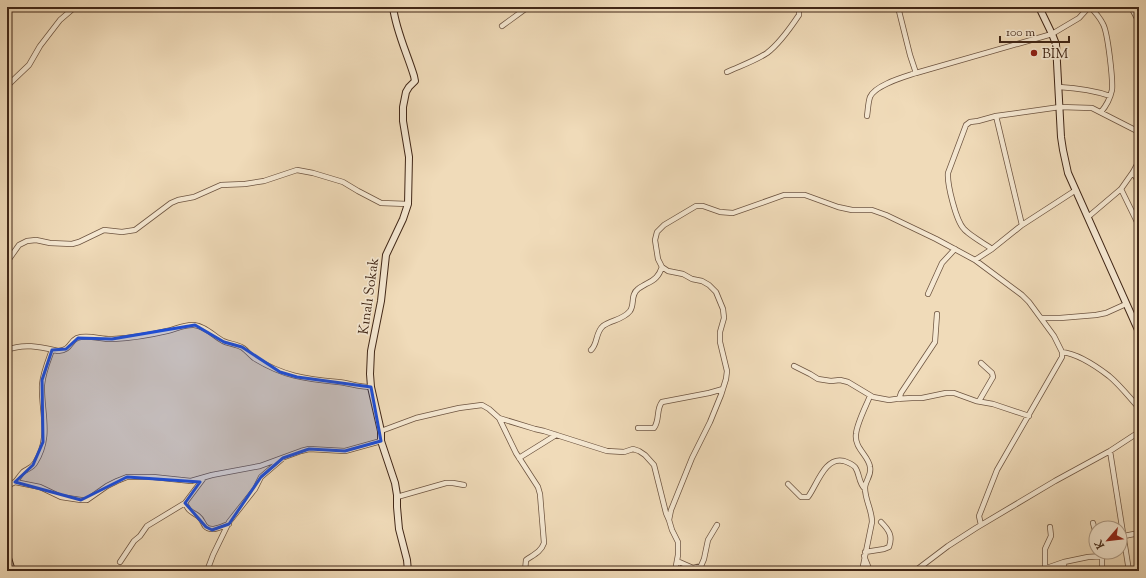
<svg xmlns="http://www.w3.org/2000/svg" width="1146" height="578" viewBox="0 0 1146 578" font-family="'Sorts Mill Goudy',serif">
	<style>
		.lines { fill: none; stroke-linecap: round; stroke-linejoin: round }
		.street-casing { stroke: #6d5440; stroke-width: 6 }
		.secondary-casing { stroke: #412717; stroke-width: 8 }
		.street { stroke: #f5e8d2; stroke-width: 4.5 }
		.secondary { stroke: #f5e8d2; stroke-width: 6 }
		.marked { fill: #1d4ed8; fill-opacity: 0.2; stroke: #1d4ed8; stroke-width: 3; stroke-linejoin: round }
		.poi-dot { fill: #8f2418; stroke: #f5e8d2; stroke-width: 1.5 }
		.labels { text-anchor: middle; stroke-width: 3.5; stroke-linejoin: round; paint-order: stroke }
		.poi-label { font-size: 14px; fill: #412717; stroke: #f5e8d2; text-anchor: start }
		.street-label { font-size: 14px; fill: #412717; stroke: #f5e8d2 }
	</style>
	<rect width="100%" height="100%" fill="#f0dbb9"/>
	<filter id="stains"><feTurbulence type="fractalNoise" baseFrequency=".005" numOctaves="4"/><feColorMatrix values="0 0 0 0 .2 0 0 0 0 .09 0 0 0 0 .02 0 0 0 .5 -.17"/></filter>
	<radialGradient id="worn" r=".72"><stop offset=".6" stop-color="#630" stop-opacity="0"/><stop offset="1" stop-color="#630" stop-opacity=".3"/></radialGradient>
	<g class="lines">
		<g class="street-casing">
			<path id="street" d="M898,7L910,55L916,73L1052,34L1079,18L1089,7
				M1090,7C1095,12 1100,18 1103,24C1108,33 1113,80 1112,90C1110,99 1107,105 1101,112
				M1131,7L1139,22
				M502,26L528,7
				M727,72C740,66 755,61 767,53C779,44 791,27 799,15V7
				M7,86L29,65L40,46L60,20L75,7
				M1059,87C1077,88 1093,90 1110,96
				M867,116C868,110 868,103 870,97C875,85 904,77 916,73
				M996,116L1022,225
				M1133,172L1139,183
				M1121,189L1139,226
				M1088,217L1121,189L1133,172L1139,161
				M992,249C985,244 969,235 964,229C956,221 947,184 948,173L966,125L970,122L978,121L996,116L1060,107L1092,108L1139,132
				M975,260L1022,295L1029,302L1054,336L1062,352V357L997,470L979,516L981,525
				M7,262L19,245L27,241L36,240L50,243L72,244L79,242L104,230L122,232L135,230L171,203L178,200L194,197L221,185L245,184L264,181L297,170L313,173L343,182L358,191L381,203L408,204
				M928,294L942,263L955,249
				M1042,318H1060L1096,315L1106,313L1126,304
				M1133,318L1139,313
				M7,350C24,343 40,347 58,351C71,350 69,342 77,338C88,334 102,340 113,339C131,338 150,335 167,331C176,329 185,324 194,325C205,326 214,336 223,341C229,344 237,344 243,348C247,351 250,355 254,358C283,376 305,379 338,382C349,383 359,387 371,387
				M591,350C598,344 595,333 603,326C611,320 623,320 630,311C635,304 630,295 638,289C640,287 643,286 646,284C655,280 659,276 662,267
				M1062,352C1079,354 1096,366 1109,376C1120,385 1129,397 1139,408
				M794,366L810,374L818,379L831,381L840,380L848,382L873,397L889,400L896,399L912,398H922L946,393H954L976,401L993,404L1029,416
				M899,399L901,393L935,342L937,314
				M979,401L993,377L992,373L981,363
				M499,418L535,429L544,431L607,451L624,452L633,449L639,451L645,455L654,465L666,513L669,520
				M638,428H654C660,420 656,409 662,402L709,393L723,389
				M381,431L416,418L459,408L482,405L489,409L499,418L516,453L538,487L540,494L544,543C541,552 533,555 526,560L525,571
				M1110,451L1129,571
				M519,458L556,435
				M15,482C18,479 20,475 23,472C27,469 32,468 35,463C52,436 41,413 42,385C43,373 48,361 52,350
				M788,484L801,497H808C817,485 825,456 844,461C847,462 852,464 855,467C860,474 858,482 865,489
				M7,486L15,482L40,487L61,497L81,500H87L107,486L117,481L127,477H153L191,481L212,475L260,466L301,451L309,449L345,451L381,441
				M397,497L446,483H453L464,485
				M185,503C189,512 191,511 198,516C202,519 203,523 205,526C211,533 222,526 229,524
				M1093,523L1096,534
				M1124,536L1139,533
				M865,552L884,549L889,547C893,536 889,530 881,522
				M1100,552L1102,556V571
				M864,556L870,571
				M677,561L693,568L701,566L704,559L708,540L717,525
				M120,562L134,541L140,536L147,526L185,503L203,479
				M1045,568V549L1051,536L1050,527
				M207,571L213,555L229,522L255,489L261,477L282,459
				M675,571L678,555V542L672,530L669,520L671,510L692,458L710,422L721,395L726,379L727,371L720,342V332L724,318L723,309L716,292L709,285L702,281L692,279L683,274L668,271L662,267L658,259L655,240L657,232L664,225L696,206H703L720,212L733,213L784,195H805L838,207L852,210H872L886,215L936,239L975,260L992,249L1022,225L1076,190
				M862,571L872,522C872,510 865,500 865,488C865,481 872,475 870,467C869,456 854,448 856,434C857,423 866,406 870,396
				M915,571L948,546L976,528L1055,481L1110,451L1139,432
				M1038,571L1064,562L1088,557L1104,556L1116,552
				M1064,571V562"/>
		</g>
		<g class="secondary-casing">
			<path id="secondary" d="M393,7C396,31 407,53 414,76L415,81L409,87L406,92L403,107V121L409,157L408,204L403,219L386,255L381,301L371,351L370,374L371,387L381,431V441L395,483L397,495V507L399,529L407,560L408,571
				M1039,7L1052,34L1056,44L1061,137L1063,150L1068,173L1139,332
				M7,555L12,571"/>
		</g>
		<use href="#street" class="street"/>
		<use href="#secondary" class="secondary"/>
	</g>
	<path class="marked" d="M195,325L224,342L242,347L280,372L297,377L371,387L381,441L345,451L309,449L283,458L261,477L229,524L212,530L206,527L185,503L200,482L127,477L81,500L15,482L33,465L43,442L42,380L52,350L66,349L78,338L112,339Z"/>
	<circle class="poi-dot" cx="1034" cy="53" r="4"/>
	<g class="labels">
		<g class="poi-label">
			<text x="1042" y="58">BİM</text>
		</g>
		<g class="street-label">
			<text transform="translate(368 296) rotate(-82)" y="5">Kınalı Sokak</text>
		</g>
	</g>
	<rect width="1146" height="578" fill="none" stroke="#f0dbb9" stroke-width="24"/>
	<rect x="8" y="8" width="1130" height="562" fill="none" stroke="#412717" stroke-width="2"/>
	<rect x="12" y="12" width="1122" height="554" fill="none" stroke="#412717"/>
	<g transform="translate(1108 540) rotate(242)"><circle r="19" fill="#f5e8d2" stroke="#ad9b87"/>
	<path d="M0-3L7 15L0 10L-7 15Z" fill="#8f2418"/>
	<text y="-6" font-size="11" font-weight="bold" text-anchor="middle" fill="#412717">K</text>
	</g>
	<path d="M1000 36v6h69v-6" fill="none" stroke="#412717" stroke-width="2"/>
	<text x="1006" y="36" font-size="12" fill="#412717" stroke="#f5e8d2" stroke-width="3" paint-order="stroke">100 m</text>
	<rect width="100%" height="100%" filter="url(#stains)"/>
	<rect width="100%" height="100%" fill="url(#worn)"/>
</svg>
